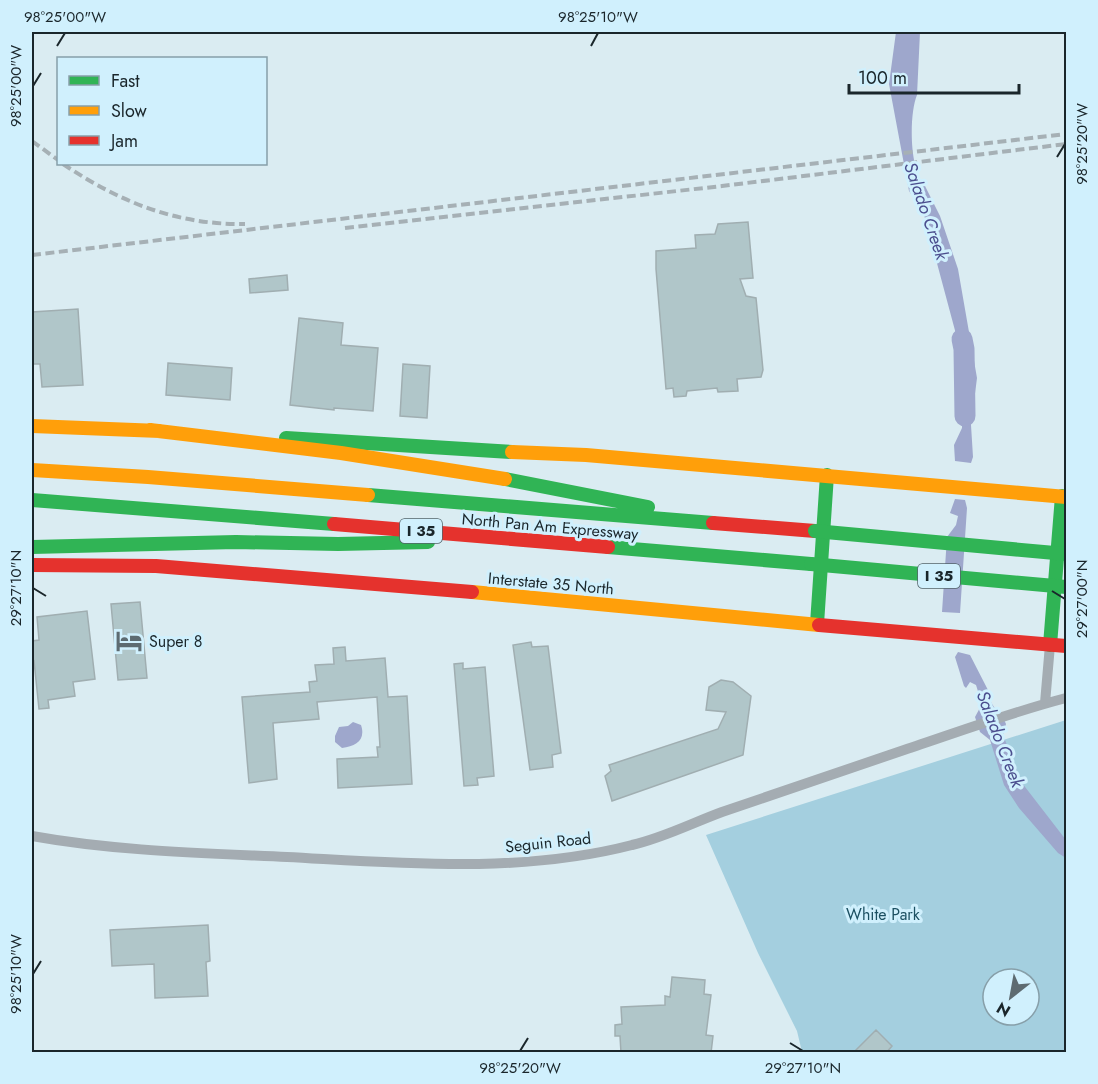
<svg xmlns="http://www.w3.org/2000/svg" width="1098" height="1084" viewBox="0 0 1098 1084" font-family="Jost,sans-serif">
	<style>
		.forest { fill: #a4cfdf; fill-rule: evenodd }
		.water { fill: #9ea7cc }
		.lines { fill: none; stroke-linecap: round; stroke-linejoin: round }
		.river { stroke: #9ea7cc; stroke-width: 21 }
		.building { fill: #b0c6c9; stroke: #a0aeb1; stroke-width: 1.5 }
		.street { stroke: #a4acb2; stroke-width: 10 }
		.fast { stroke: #30b455; stroke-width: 14 }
		.slow { stroke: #ff9f0a; stroke-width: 14 }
		.jam { stroke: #e5322d; stroke-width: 14 }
		.rail { stroke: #a6b0b5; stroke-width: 4; stroke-dasharray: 9 4.5; stroke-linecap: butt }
		.fast-bridge { stroke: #30b455; stroke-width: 14 }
		.ticks { fill: none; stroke: #1a262b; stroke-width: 2 }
		.labels { text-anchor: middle; stroke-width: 6; stroke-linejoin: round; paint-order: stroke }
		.shield { fill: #d0f0fd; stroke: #51636a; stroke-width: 1.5 }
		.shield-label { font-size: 15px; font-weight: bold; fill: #1a262b }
		.street-label { font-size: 16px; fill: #1a262b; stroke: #d0f0fd }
		.poi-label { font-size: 16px; fill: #1a262b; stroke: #d0f0fd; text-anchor: start }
		.park-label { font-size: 16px; fill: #1c5062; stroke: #d0f0fd }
		.water-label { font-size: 18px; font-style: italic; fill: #4b4e8e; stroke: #d0f0fd }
		.neatline { fill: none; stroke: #1a262b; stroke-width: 2 }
		.ticks-label { font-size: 15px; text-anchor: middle; fill: #1a262b }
	</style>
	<rect width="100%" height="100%" fill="#daecf2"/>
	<path class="forest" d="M1066,720V1052H802L797,1031L758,953L706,835ZM993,979H1029V1015H993Z"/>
	<path class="water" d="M896,32H920L917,95C909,114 909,171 925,186L940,216L958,269L977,378L971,425L973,457L971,463L955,461L954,445L962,428V396L968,379L923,211L909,191L889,84Z
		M955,499L965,500L967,508L960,613L942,612L947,537L956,525L958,516L950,513Z
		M958,652L970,655L989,692L988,697L994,707L999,709L1006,724L1003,735L1022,783L1066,840V858L1058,853L1019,808L1004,785L990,740L980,732L975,717L982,704L976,685L970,682L966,688L964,686L955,657Z
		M353,722L361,725C366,740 356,746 342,748L335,742V736L339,727L348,726Z"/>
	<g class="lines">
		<path class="river" d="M962,339L964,349L965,416"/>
	</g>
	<path class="building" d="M748,222L753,278L740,279L746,296L756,298L763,370L761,377L737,379L738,391L718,392L717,388L687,391L686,396L674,397L673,388L666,389L656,269V251L696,248L695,235L715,234L718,224Z
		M287,275L288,290L250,293L249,279Z
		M78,309L83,385L42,387L40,364H32V312Z
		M299,318L343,323L341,345L378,348L373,411L334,408V410L290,405Z
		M168,363L232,368L230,400L166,395Z
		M403,364L430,366L427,418L400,416Z
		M140,602L147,678L118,680L111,604Z
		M87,611L95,679L73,682L75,696L48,700L49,708L39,709L34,661L32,662V641L39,640L37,617Z
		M531,642L532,647L548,646L561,753L552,755L553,767L530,770L513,645Z
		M345,647L346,661L385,658L388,697L407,696L412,784L338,788L337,759L378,757L377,747H380L377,697L317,702L319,719L273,723L277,779L249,783L242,697L310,692L309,682L317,681L315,665L334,664L333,648Z
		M463,663V669L485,667L494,776L477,778L478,785L464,786L454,664Z
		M721,680L733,682L751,696L743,755L612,801L605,776L611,771L609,765L718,729L726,712L706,710L709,687Z
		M208,925L210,961L206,962L208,996L155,998L154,964L112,966L110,930Z
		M672,977L705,980L704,994L711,995L706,1035L713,1036L711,1053H621L620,1036H615V1025L622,1024L621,1007L665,1005V996L670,997Z
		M876,1030L892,1046L886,1053H853Z"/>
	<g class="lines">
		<path class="street" d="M1045,703L1050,645
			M32,836C115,851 202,853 287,857C401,863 520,874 632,845C663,838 692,823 722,812C782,791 843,771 904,750C958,732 1012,712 1066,698"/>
		<path class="fast" d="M286,438L512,452
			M505,479L648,507
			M368,495L713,523
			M32,500L334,524
			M32,547L236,542L338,544L428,542
			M608,547L811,564
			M817,624L827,475
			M1050,645L1062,496"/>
		<path class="slow" d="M32,426L160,431
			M150,430L341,453L505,479
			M512,452L586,455L1066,497
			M32,470L148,477L368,495
			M472,592L819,625"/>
		<path class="jam" d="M713,523L815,531
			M334,524L608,547
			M32,565L156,566L472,592
			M819,625L1066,646"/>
		<path class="rail" d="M32,141L58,160
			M63,164C120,202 176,225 245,224
			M345,228L722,186L1066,144
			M32,255L1066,134"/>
		<path class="fast-bridge" d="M815,531L1066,554
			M811,564L1066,587"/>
	</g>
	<path class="ticks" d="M57,46L65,33M591,46L598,33M33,86L41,73M1057,157L1065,144M33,588L46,596M1052,591L1065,599M33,974L41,961M790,1043L803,1051M520,1051L528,1038"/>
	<defs>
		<g id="hotel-bare" transform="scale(2.07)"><path d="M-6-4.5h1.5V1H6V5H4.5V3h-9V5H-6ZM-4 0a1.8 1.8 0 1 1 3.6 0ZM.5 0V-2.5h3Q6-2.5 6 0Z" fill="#5d6b71" stroke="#d0f0fd" stroke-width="2.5" paint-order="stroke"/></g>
	</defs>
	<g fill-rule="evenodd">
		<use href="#hotel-bare" x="129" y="641"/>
	</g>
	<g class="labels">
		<g class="shield">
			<rect x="400" y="519" width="42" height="24" rx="4.5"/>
			<rect x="918" y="564" width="42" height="24" rx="4.5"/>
		</g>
		<g class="shield-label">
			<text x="421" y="536">I 35</text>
			<text x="939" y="581">I 35</text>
		</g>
		<g class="street-label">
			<text transform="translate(550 526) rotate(5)" y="6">North Pan Am Expressway</text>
			<text transform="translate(551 583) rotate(5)" y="6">Interstate 35 North</text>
			<text transform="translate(548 842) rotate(-6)" y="6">Seguin Road</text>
		</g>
		<g class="poi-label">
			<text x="149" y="647">Super 8</text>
		</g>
		<g class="park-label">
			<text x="883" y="920">White Park</text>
		</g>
		<g class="water-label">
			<text transform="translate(926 211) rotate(71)" y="6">Salado Creek</text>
			<text transform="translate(1000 739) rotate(69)" y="6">Salado Creek</text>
		</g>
	</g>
	<rect width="1098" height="1084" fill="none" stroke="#d0f0fd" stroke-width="66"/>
	<rect x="57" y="57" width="210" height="108" fill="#d0f0fd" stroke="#879fa9" stroke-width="1.5"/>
	<rect x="69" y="76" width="30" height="9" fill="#30b455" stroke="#879fa9" stroke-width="1.5"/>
	<text x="111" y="87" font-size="18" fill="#1a262b">Fast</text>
	<rect x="69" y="106" width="30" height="9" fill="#ff9f0a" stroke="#879fa9" stroke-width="1.5"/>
	<text x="111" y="117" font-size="18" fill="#1a262b">Slow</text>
	<rect x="69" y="136" width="30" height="9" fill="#e5322d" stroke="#879fa9" stroke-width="1.5"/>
	<text x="111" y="147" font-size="18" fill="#1a262b">Jam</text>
	<g transform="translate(1011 997) rotate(211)"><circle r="28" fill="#d0f0fd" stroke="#879fa9" stroke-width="1.5"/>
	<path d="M0-4.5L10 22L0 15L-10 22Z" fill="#5d6b71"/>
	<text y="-9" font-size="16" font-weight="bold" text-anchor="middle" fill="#1a262b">N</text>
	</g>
	<path d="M849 84v9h170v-9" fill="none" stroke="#1a262b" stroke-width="3"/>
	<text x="858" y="84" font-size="18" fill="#1a262b" stroke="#d0f0fd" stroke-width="4.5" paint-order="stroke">100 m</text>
	<rect x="33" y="33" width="1032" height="1018" class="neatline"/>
	<g class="ticks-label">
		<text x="65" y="22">98°25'00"W</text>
		<text x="598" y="22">98°25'10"W</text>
		<text transform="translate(16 86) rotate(-90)" y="5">98°25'00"W</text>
		<text transform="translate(1082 144) rotate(-90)" y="5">98°25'20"W</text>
		<text transform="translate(16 588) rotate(-90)" y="5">29°27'10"N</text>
		<text transform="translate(1082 599) rotate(-90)" y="5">29°27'00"N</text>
		<text transform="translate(16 974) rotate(-90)" y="5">98°25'10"W</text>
		<text x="520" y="1073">98°25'20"W</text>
		<text x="803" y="1073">29°27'10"N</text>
	</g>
</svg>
